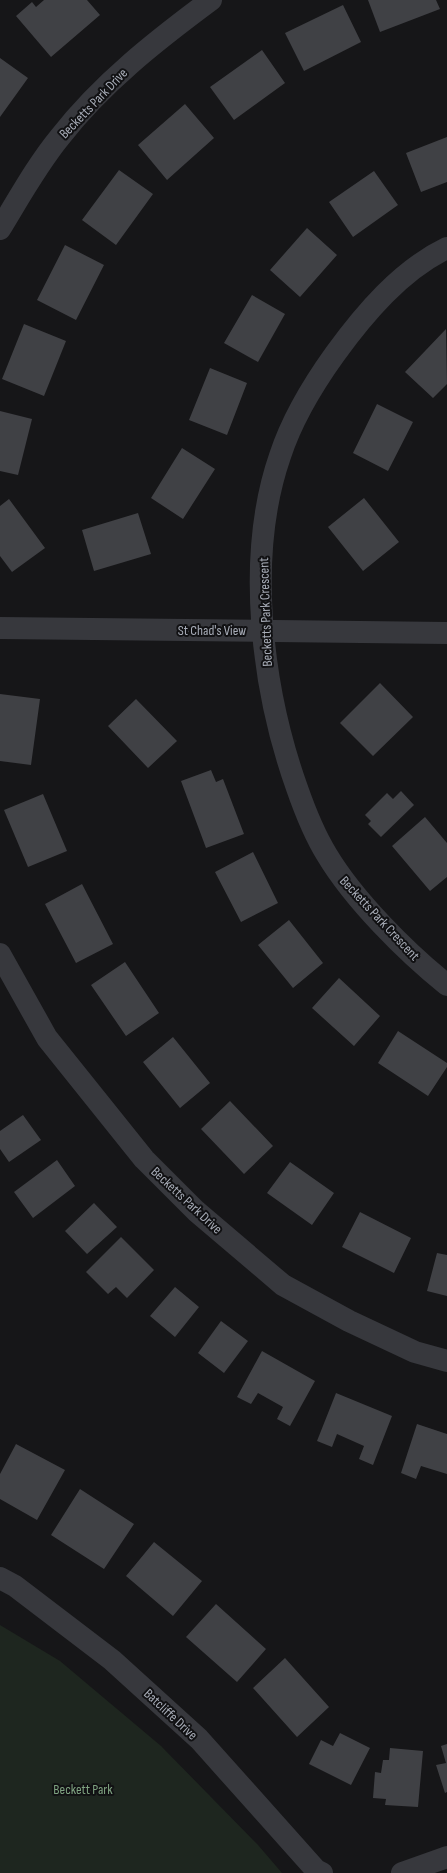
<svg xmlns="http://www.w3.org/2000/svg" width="447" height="1873" viewBox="0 0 447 1873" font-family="'Sofia Sans Condensed',sans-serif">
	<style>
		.green { fill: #1e261f }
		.building { fill: #404145 }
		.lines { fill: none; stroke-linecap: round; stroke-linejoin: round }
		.minor { stroke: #37383d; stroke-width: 22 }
		.labels { text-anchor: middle; stroke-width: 4; stroke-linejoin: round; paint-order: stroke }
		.street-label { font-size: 14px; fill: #a8adb8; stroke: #111113 }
		.park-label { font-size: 14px; fill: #7fa381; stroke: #111113 }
	</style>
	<rect width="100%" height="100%" fill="#161618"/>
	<path class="green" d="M0,1625L60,1661L161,1746L258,1845L282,1873H0Z"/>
	<path class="building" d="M44,0H87L100,15L51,57L16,16L32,2L36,7Z
		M368,0H436L440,9L380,32Z
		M343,5L361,42L304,71L285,33Z
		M262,50L285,83L234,120L210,87Z
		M0,58L28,78L0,117Z
		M185,104L214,138L167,180L138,145Z
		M447,137V182L421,192L406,153Z
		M119,170L153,194L116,245L82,220Z
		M374,171L398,205L353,237L329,202Z
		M307,228L337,255L300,297L270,270Z
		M65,245L104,265L76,320L37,300Z
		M252,295L285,314L258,362L224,343Z
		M24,324L66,341L44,396L2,379Z
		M446,329L447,384L433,398L405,372Z
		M210,368L247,383L227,435L189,420Z
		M377,404L413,422L388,471L353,453Z
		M0,411L32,419L18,475L0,471Z
		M182,448L215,469L183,519L151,498Z
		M364,498L399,542L363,571L328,527Z
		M9,499L45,548L12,572L0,556V506Z
		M138,513L151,554L94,571L82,530Z
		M380,683L413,717L373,756L340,723Z
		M0,694L40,699L31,765L0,761Z
		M136,699L177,741L148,768L108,726Z
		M211,770L216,782L223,779L244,834L206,848L181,781Z
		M401,791L414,805L381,837L368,824L371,821L365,815L387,793L393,799Z
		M43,794L67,851L28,867L4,810Z
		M425,817L447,843V877L430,891L392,846Z
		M253,852L278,903L241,922L215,872Z
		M82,884L113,944L76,963L45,904Z
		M289,920L323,963L293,988L258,945Z
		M125,962L159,1013L126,1036L91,985Z
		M339,978L380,1016L354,1046L312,1008Z
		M398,1031L447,1063V1067L428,1096L378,1063Z
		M173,1037L210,1083L180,1108L143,1062Z
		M230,1101L273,1146L244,1174L201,1129Z
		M23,1115L41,1140L9,1162L0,1149V1131Z
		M57,1160L75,1186L33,1218L14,1192Z
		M290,1162L334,1193L312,1225L267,1193Z
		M94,1203L117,1227L87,1254L65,1231Z
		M360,1212L411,1238L394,1273L342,1247Z
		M121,1237L154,1270L127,1298L116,1287L108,1294L86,1272Z
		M437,1253L447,1255V1296L427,1291Z
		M175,1287L199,1307L175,1337L150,1316Z
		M221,1321L248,1341L224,1373L198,1353Z
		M262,1351L315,1381L290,1426L277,1419L283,1407L258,1393L251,1404L237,1397Z
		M336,1393L392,1416L373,1465L359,1459L364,1446L337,1434L332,1447L317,1441Z
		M417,1424L447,1434V1474L421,1466L416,1479L401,1473Z
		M16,1444L65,1470L37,1520L0,1499V1474Z
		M80,1489L134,1524L104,1569L51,1535Z
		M154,1542L202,1581L173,1616L126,1576Z
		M216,1604L266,1649L237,1682L186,1637Z
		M285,1658L329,1707L297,1737L253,1688Z
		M340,1733L370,1748L351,1785L309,1764L321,1740L333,1746Z
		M447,1744V1792L445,1793L436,1765L446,1763L441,1746Z
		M390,1748L423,1751L418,1807L385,1805L386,1799L373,1798L375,1772L381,1773L383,1760H389Z"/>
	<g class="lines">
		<path class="minor" d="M0,229C19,198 37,165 60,137C102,83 157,40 211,0
			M447,248C401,270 364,314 335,354C312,386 292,419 280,456C245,557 262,690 297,788C305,811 314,834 327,855C354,900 406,952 447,985
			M0,628L447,633
			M0,954L47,1038L144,1159L196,1211L283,1285L349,1321L415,1352L447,1361
			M0,1578L15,1586L112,1660L199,1739L316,1870L322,1873
			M402,1873L447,1857"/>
	</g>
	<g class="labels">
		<g class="street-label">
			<text transform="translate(93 103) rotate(-46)" y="5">Becketts Park Drive</text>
			<text transform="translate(265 612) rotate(-92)" y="5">Becketts Park Crescent</text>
			<text x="212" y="635">St Chad's View</text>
			<text transform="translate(380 918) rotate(47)" y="5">Becketts Park Crescent</text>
			<text transform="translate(187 1200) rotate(43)" y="5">Becketts Park Drive</text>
			<text transform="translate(171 1714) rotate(43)" y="5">Batcliffe Drive</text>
		</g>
		<g class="park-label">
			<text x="83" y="1794">Beckett Park</text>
		</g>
	</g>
</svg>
